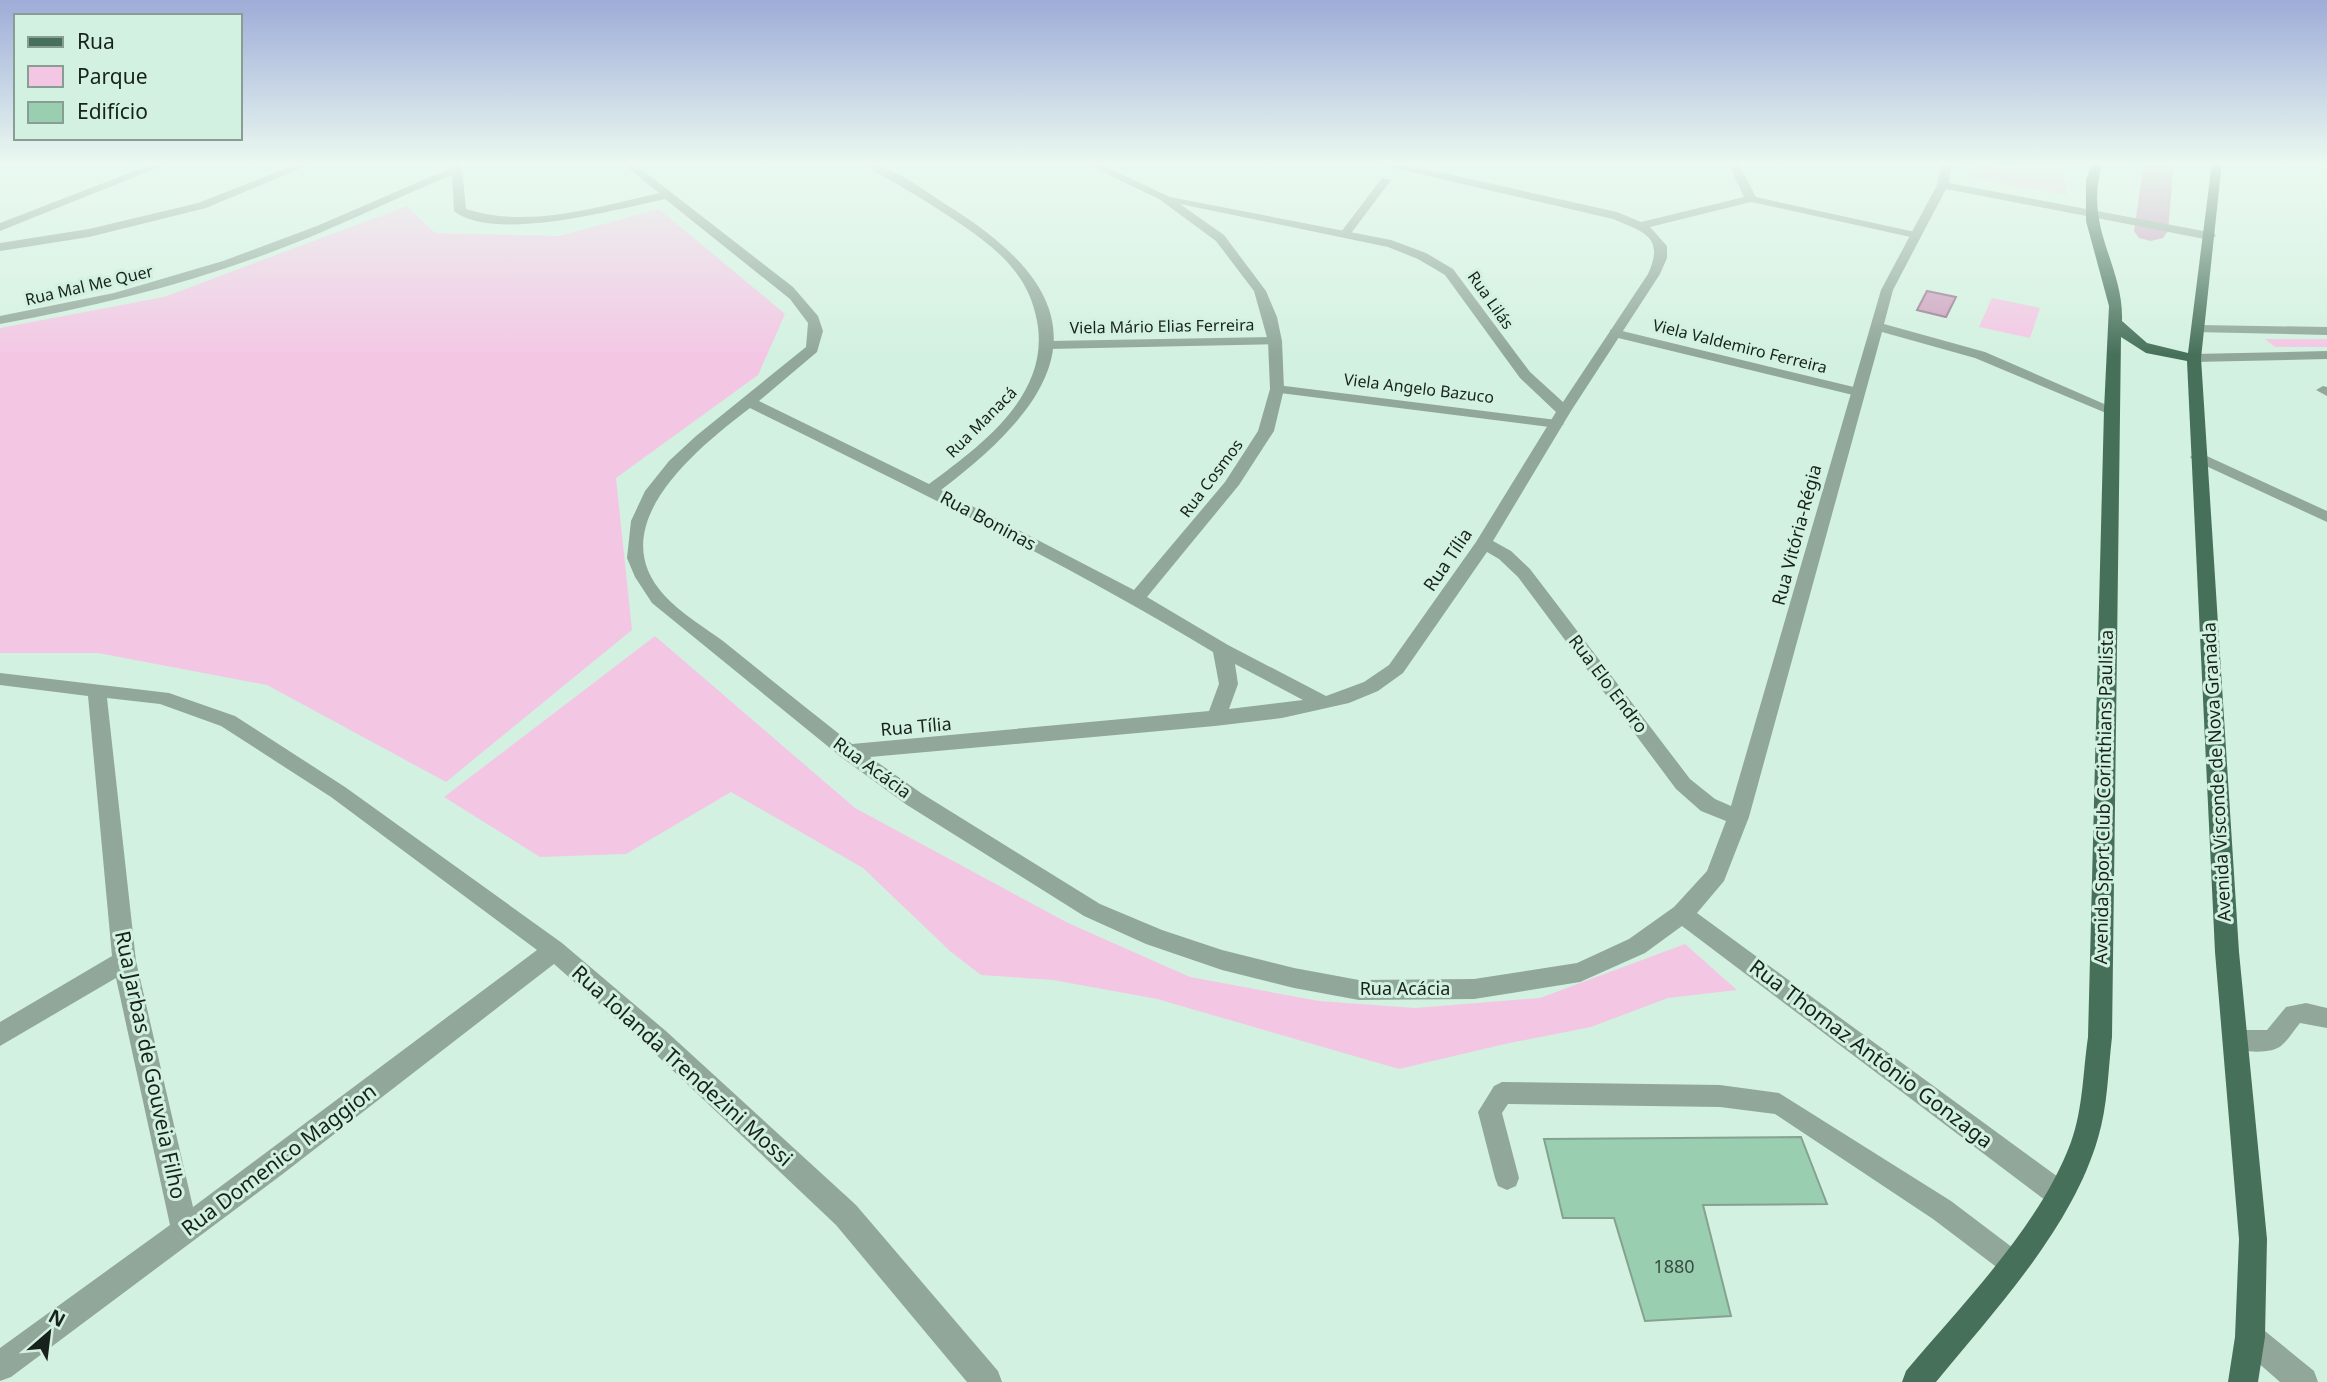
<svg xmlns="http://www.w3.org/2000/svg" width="2327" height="1382" viewBox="0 0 2327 1382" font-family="'Noto Sans',sans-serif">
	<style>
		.green { fill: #f3c7e4 }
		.water { fill: #cfa1c0; stroke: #987b8f; stroke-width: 2 }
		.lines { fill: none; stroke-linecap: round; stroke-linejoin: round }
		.river { fill: #cfa1c0; fill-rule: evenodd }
		.building { fill: #9aceb1; stroke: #85a190; stroke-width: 2 }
		.service { fill: #91a79a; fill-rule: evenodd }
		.minor { fill: #91a79a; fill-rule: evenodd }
		.tertiary { fill: #91a79a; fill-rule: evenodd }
		.primary { fill: #47705a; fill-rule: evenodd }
		.labels { text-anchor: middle; stroke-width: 6; stroke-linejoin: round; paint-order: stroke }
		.far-street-label { font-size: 16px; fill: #17221c; stroke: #d3f1e0 }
		.street-label { font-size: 18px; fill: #17221c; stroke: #d3f1e0 }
		.near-number-label { font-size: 18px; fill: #384d41 }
		.near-street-label { font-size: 21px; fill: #17221c; stroke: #d3f1e0 }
	</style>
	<rect width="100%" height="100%" fill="#d3f1e0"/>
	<path class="green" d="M1975,166L2064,174L2067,195L1971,178Z
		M407,206L435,233L559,236L659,209L785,314L758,375L616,478L632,630L446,782L267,685L98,653H0V328L164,297Z
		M1992,298L2040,308L2030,338L1979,327Z
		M2265,339H2327V347H2275Z
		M655,636L855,808L1068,923L1190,977L1319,1001L1415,1008L1540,998L1685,944L1737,990L1668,998L1591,1027L1505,1044L1399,1069L1157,999L1053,980L981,975L951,952L863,868L731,792L626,854L540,857L444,797Z"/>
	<path class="water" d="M1927,291L1956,297L1946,317L1917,310Z"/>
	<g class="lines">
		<path class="river" d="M2144,162H2174L2168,231L2163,238L2151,241L2139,238L2134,231Z"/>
	</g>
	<path class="building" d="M1801,1137L1827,1204L1703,1205L1731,1316L1645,1321L1614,1218H1563L1544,1139Z"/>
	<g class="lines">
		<path class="service" d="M1382,178L1391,180L1349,236H1341V232Z
			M1751,196L1915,232L1920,235L1915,238L1747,201V197Z
			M1614,329L1862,389L1864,392L1857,396L1610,336V330Z
			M1275,337L1279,338V344L1049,349L1043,345L1049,341Z
			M1277,385L1557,420L1564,424L1557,428L1272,392L1270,389Z
			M2323,386L2327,387V396L2316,390Z
			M2306,1003L2327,1008V1028L2300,1023C2294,1030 2289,1039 2282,1045C2272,1055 2241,1052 2228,1047L2225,1040L2228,1033L2236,1030H2267L2286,1007Z
			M1502,1082L1720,1085L1779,1093L1951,1201L2021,1254L2025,1263L2021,1272L2012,1276L2003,1272L1933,1219L1775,1114L1720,1107L1508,1104L1502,1113L1519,1178L1516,1186L1507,1190L1498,1186L1495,1178L1478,1112L1494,1086Z"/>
		<path class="minor" d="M302,162H316L206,208L89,237L0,251V243L89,229L198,203Z
			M447,162H457L462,169L466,209C528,229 597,207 659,193L621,162H632L793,287L818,316L823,331L817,352L759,401L929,484C981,445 1051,395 1037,321C1029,277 1001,252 965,227C945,213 924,200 902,187C889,179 873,172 862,162C886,161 928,193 950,207C1107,305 1071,392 941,490L1134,590L1225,482L1258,431L1270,389L1268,341L1254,291L1216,241L1159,199L1082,162H1095L1170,197L1391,240L1426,253L1453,269L1530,372L1563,402L1648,274C1665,237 1644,232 1613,219L1381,165L1376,162H1394L1617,212L1641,222L1744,197L1728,162H1738L1757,199L1755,201L1650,227L1667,246V258L1660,274L1571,411L1493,541L1511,551L1530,569L1690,779L1715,799L1731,806L1881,290L1937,185L1942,162H1952L1949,183L2214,233L2216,236L2210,240L1946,189L1893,290L1884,324L1985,352L2118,410L2116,413H2106L1975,358L1882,332L1749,817L1724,881L1697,913L2069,1185L2073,1194L2069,1203L2059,1207L2049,1203L1682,926L1645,953L1580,982L1474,999L1359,1000L1294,988L1222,970L1146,944L1084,916L907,805L841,757L652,603L635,577L627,558L631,521L645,491L669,461L696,436L806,347L808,323L790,299L665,199C618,209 494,243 454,211L452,175C391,200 332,230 269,253C182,286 92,307 0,324V316L114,293L223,261L317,226L451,168ZM1180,204L1388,247L1418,259L1445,275L1520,378L1556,412L1476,542L1389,665L1364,682L1326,696L1228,645L1147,597L1239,485L1274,431L1284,389L1282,341L1277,317L1266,291L1224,235ZM750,408C906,485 1064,562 1213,652L1219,684L1209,711L852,744C809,710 766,676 723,641C704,627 680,613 664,595C600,525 699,447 750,408ZM1487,552L1499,559L1518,577L1676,789L1701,811L1726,821L1707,871L1674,907L1629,939L1577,963L1474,979L1359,980L1294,968L1222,950L1162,930L1100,904L921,793L870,757L1215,726L1282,718L1349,703L1378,691L1403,673ZM1235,664L1303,700L1229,709L1238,684Z
			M1954,162H2103L2098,165H1959Z
			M2198,452L2327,511V522L2193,460L2190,457Z
			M0,673L169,693L235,716L345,787L562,943L667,1032L856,1205L998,1371L1002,1382H967L836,1225L649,1048L554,964L284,1173L11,1377L0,1381V1348L170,1225L116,978L0,1046V1022L112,956L88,696L0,685ZM107,698L160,704L221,726L331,797L537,950L193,1207L136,961Z
			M2250,1322L2260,1327L2314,1371L2318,1382H2280L2240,1347L2235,1337L2240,1327Z"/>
		<path class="tertiary" d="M158,162H172L0,231V223Z
			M2199,325L2327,327V335L2194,332L2192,329Z
			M2327,351V359L2194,362L2187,358L2194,354Z"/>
		<path class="primary" d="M2093,162H2103C2082,227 2124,264 2122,321L2147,343L2188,353L2212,162H2222L2201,358L2239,952L2267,1239L2265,1337L2258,1382H2228L2235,1337L2239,1239L2215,952L2187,361L2146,353L2121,337L2112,1037C2108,1070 2108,1105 2098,1138C2072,1228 1995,1310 1936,1382H1902L1906,1371C1963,1303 2040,1226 2071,1142C2083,1109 2083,1071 2088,1037L2104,410L2109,306L2086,221V180Z"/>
	</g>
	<linearGradient id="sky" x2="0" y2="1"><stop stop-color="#9eacd8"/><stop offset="0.46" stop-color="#ebf9f1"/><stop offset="1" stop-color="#ebf9f1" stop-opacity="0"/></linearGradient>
	<rect width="2327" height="355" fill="url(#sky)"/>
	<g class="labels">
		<g class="far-street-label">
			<text transform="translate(89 285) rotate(-13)" y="6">Rua Mal Me Quer</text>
			<text transform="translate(1491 300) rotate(55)" y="6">Rua Lilás</text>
			<text transform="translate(1162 326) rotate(-1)" y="6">Viela Mário Elias Ferreira</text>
			<text transform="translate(1740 346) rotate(14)" y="6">Viela Valdemiro Ferreira</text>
			<text transform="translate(1419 388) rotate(7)" y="6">Viela Angelo Bazuco</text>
			<text transform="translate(981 422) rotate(-45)" y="6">Rua Manacá</text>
			<text transform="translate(1211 478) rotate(-53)" y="6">Rua Cosmos</text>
		</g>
		<g class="street-label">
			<text transform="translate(988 521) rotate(28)" y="6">Rua Boninas</text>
			<text transform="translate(1797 535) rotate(-75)" y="6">Rua Vitória-Régia</text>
			<text transform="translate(1448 560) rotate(-56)" y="6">Rua Tília</text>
			<text transform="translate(1608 684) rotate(53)" y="6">Rua Elo Endro</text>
			<text transform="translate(916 727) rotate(-5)" y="6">Rua Tília</text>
			<text transform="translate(872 768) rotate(36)" y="6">Rua Acácia</text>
			<text transform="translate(2217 772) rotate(-93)" y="6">Avenida Visconde de Nova Granada</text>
			<text transform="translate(2104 797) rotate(-89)" y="6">Avenida Sport Club Corinthians Paulista</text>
			<text x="1405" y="995">Rua Acácia</text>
		</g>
		<g class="near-number-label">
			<text x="1674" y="1273">1880</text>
		</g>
		<g class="near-street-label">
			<text transform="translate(1871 1054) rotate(37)" y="7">Rua Thomaz Antônio Gonzaga</text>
			<text transform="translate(150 1065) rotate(78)" y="7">Rua Jarbas de Gouveia Filho</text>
			<text transform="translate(682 1066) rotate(42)" y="7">Rua Iolanda Trendezini Mossi</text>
			<text transform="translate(279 1160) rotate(-37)" y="7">Rua Domenico Maggion</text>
		</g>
	</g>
	<rect x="14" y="14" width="228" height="126" fill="#d3f1e0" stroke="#889e92" stroke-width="2"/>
	<rect x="28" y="37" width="35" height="10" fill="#47705a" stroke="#889e92" stroke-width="2"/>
	<text x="77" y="49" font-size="21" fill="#17221c">Rua</text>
	<rect x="28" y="66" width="35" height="21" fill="#f3c7e4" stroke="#889e92" stroke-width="2"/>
	<text x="77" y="84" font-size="21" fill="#17221c">Parque</text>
	<rect x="28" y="102" width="35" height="21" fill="#9aceb1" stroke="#889e92" stroke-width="2"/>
	<text x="77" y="119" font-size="21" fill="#17221c">Edifício</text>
	<g transform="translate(49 1333) rotate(28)" stroke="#d3f1e0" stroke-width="5" paint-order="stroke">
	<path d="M0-5L12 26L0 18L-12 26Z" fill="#17221c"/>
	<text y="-10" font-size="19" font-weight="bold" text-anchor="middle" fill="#17221c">N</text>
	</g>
</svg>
